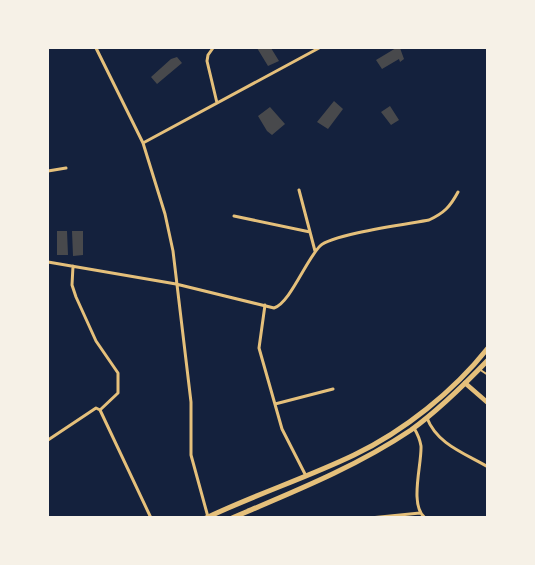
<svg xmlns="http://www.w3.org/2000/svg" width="535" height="565" viewBox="0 0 535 565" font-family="'Roboto Condensed',sans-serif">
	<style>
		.building { fill: #48494c }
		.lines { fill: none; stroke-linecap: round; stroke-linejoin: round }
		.service { stroke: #e5c07b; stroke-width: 2 }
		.minor { stroke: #e5c07b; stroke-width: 3 }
		.tertiary { stroke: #e5c07b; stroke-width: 4.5 }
		.primary { stroke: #e5c07b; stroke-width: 5 }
	</style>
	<rect width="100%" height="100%" fill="#14213d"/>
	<path class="building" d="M257,48H271L279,61L268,66Z
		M396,48H400L404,59L400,62L399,59L382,69L376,60Z
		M177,57L182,63L157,84L151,77L171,59Z
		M334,101L343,109L328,129L317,122Z
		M390,106L399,120L391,125L381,112Z
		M270,107L285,124L272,135L267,131L258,116Z
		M57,231H67L68,255H57Z
		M72,231H83V255L73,256Z"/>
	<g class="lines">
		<path class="service" d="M479,369L488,375"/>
		<path class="minor" d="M96,48L143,143L165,214L173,251L191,402V455L208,517
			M213,48L208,55L207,61L217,103
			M143,143L319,48
			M48,171L66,168
			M299,190L315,251
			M234,216L310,232
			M48,262L176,284L274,308C290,303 306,260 320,246C332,234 408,224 429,220C444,213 450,207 458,192
			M73,266L72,285L76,297L96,341L118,373V393L100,410
			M265,305L259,348L282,429L306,476
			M275,404L333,389
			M427,418C437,444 464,453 488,467
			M414,428C417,433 420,440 421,446C422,464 409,505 425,518
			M48,440L96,408L100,410L151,518
			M370,518L420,513"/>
		<path class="tertiary" d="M465,383L488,403"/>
		<path class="primary" d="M206,518C254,495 306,478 354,455C404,431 453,392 488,348
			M232,518C293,492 356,467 411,430C439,410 464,385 488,360"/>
	</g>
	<rect width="535" height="565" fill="none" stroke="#f6f1e7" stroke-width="98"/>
</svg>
